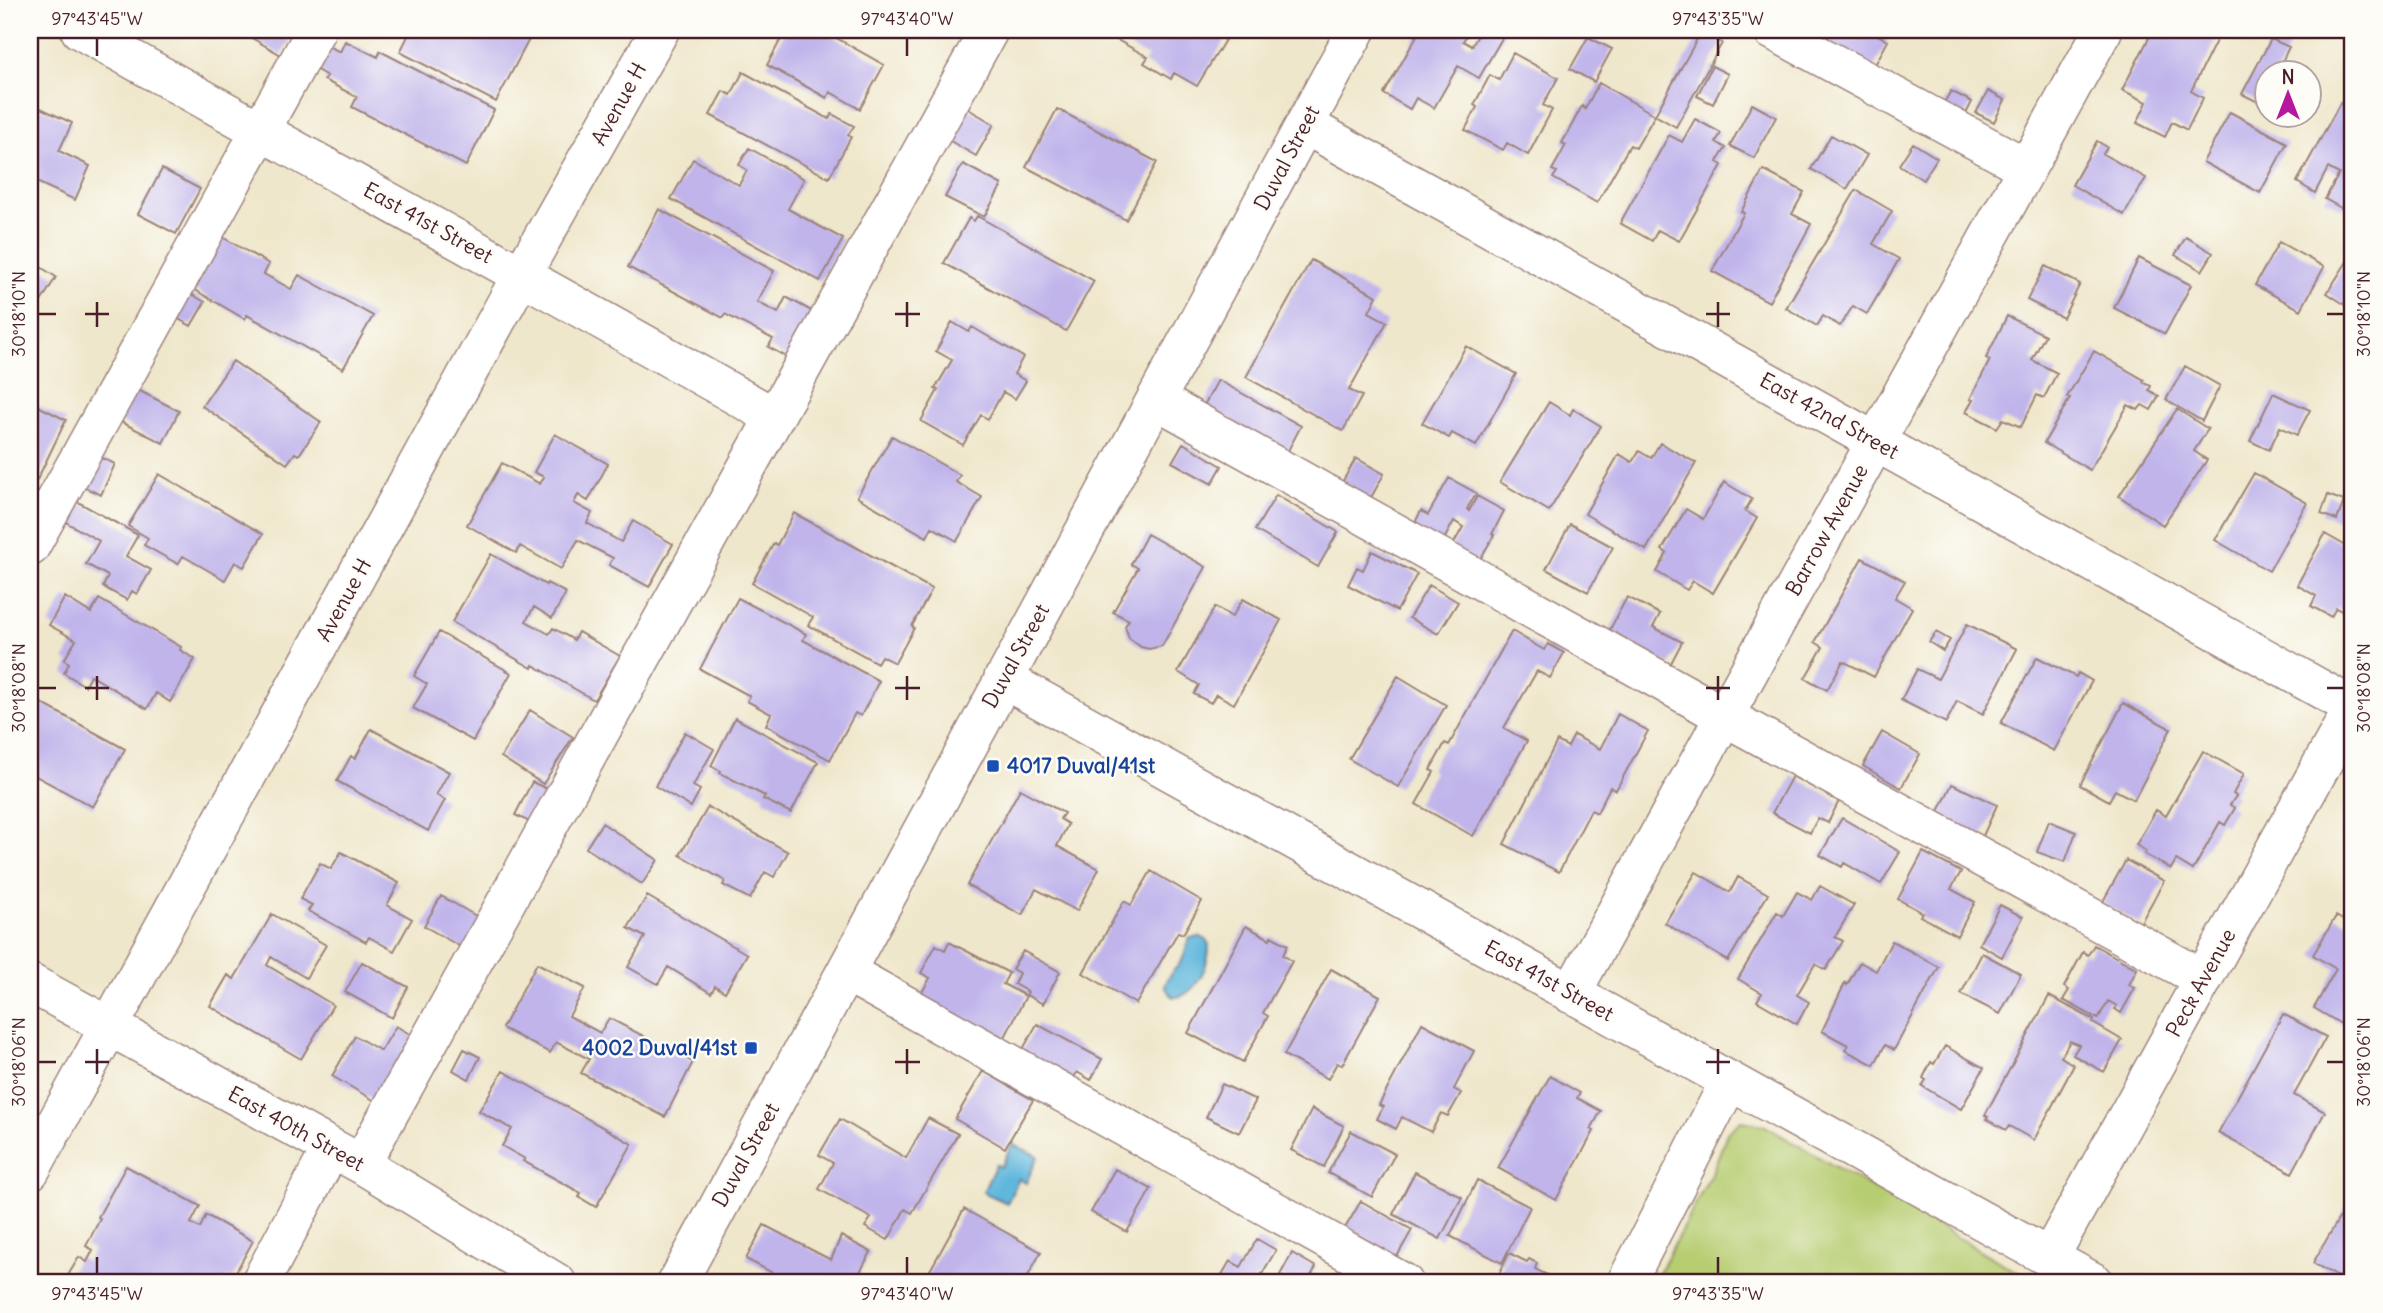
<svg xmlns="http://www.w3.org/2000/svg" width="2383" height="1313" viewBox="0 0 2383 1313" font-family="Delius,sans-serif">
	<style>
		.green { fill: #b7cd72; stroke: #80764e; stroke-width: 2 }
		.water { fill: #60b7dd; stroke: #556b84; stroke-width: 2 }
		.building { fill: #c0b4eb }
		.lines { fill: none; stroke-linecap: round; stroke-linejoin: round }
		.minor-casing { stroke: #9c837b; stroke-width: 41 }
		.minor { stroke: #fff; stroke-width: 38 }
		.ticks { fill: none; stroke: #4a1f2b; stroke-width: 2.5 }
		.transit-dot { fill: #1a4fb4; stroke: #fdfcf7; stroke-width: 2.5 }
		.labels { text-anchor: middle; stroke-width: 5; stroke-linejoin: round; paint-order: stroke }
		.street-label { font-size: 21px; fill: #4a1f2b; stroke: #fdfcf7 }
		.transit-label { font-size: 21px; font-weight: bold; fill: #164399; stroke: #fdfcf7; text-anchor: start }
		.neatline { fill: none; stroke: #4a1f2b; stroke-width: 2.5 }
		.ticks-label { font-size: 18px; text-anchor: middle; fill: #4a1f2b }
	</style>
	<rect width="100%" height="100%" fill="#fdfcf7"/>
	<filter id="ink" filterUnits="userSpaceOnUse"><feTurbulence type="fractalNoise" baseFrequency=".0143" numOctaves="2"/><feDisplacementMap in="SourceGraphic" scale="14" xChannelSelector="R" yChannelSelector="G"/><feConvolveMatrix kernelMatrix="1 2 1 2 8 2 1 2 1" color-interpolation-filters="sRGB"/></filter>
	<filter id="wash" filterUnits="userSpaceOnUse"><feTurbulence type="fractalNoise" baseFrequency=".00686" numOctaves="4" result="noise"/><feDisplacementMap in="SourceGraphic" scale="28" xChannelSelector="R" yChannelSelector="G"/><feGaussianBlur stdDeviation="1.57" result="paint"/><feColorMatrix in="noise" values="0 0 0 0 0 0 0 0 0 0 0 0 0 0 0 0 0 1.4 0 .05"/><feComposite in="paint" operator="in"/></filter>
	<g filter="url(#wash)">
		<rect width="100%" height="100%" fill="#efe7cb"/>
		<path class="green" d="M1741,1121L1763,1125L2036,1283H1654L1714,1168L1727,1133Z"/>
		<path class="water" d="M1201,937L1208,941C1213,960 1195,999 1173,997L1165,987C1167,974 1179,968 1184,956C1186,950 1187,944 1190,938Z
			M1012,1144L1038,1156L1026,1183L1019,1179L1007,1203L983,1192L996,1164L1001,1167Z"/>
		<g id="blocks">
			<path class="building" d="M238,30H296L281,55Z
				M411,30H534L496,102L400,52Z
				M786,30H822L884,65L860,109L830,92L827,98L767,65Z
				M1116,30H1231L1197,86L1174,73L1171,79L1144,63L1148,57L1112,37Z
				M1420,30H1465L1469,32L1463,41L1472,46L1481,30H1499L1505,33L1479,78L1458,66L1434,108L1416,98L1410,109L1384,94Z
				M1832,30H1869L1888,41L1870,74L1822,47Z
				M2153,30H2201L2217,39L2191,91L2203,98L2187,130L2172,122L2165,137L2137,123L2147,102L2122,90Z
				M1701,32L1722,43L1676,127L1655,115Z
				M1588,37L1612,49L1594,82L1570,69Z
				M2271,39L2289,47L2276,74H2268V107L2242,94Z
				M345,41L378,57L380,51L494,110L466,166L352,107L357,97L324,80L327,76L310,66L322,43L340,52Z
				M1513,53L1558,78L1543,105L1552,110L1528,155L1507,143L1503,150L1465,130L1477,107L1474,105L1490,75L1499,80Z
				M1712,66L1728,74L1713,104L1697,96Z
				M743,72L829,119L832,114L854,126L848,135L851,137L829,178L710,115L723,91L731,95Z
				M1599,83L1655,115L1636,148L1630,145L1597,203L1553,178L1557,172L1552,170L1566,145L1562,143L1582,106L1585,109Z
				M1951,91L1972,102L1964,118L1942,106Z
				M1988,91L2005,100L1994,122L1976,113Z
				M30,103L72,123L59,151L90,166L75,200L30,179Z
				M2340,103L2353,110V191L2343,209L2325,199L2339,174L2328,168L2315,193L2297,182Z
				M1752,104L1776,117L1754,158L1730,146Z
				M963,106L994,124L976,156L945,138Z
				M1057,109L1157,162L1126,220L1026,167Z
				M2230,112L2287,143L2260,193L2203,162Z
				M1695,119L1721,133L1716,142L1726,148L1717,162L1722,165L1679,241L1658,230L1652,241L1620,223L1669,135L1682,142Z
				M1831,135L1867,155L1847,189L1811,169Z
				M2097,141L2107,147L2103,154L2146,178L2124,215L2072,185Z
				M1913,143L1937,158L1923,180L1899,165Z
				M749,148L804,179L788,209L843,239L820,281L671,199L693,159L739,185L747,170L739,165Z
				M963,164L1002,185L984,217L945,197Z
				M162,169L200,189L176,234L138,214Z
				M1763,170L1804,192L1792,214L1811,224L1769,302L1712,271L1744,213L1741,212Z
				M1856,190L1892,211L1873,244L1899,259L1867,314L1853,306L1840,326L1823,316L1817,326L1786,308Z
				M659,209L774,271L757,302L778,313L786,297L826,319L801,365L768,347L773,339L725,314L723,318L628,267Z
				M977,216L1094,281L1066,331L944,263L969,218L974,221Z
				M217,234L269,264L264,274L291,289L299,275L373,316L343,369L247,315L245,319L188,286Z
				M2186,237L2213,253L2202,271L2175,255Z
				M2279,242L2324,267L2301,310L2255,285Z
				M2139,258L2191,285L2165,334L2114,308Z
				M30,260L56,277L30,320Z
				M1311,260L1377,296L1369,312L1387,322L1349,390L1362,396L1343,431L1246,377Z
				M2348,260L2353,263V310L2327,293Z
				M2045,266L2080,284L2063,318L2027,300Z
				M186,291L205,302L191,326L171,315Z
				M2007,316L2045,335L2032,360L2057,373L2044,398L2037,395L2021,427L2003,419L1997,428L1966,412L1973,400L1970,399L1990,360L1986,358Z
				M952,322L969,332L972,327L1023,357L1014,374L1026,381L1015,399L1003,392L988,419L981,415L963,445L921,421L938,390L935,389L952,360L936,351Z
				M1466,346L1516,374L1476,446L1452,433L1449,438L1422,423Z
				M2094,351L2144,380L2143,382L2151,386L2149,390L2159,396L2151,410L2142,405L2138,410L2128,405L2090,470L2044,443L2070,398L2067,397Z
				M233,361L321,422L299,455L295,453L287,464L202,406Z
				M2185,366L2220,386L2202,421L2166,400Z
				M1218,380L1301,426L1281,464L1197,418Z
				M134,388L179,411L163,443L117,420Z
				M2273,393L2310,410L2297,435L2280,427L2269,450L2250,441Z
				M30,402L66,420L37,480L30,476Z
				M1549,402L1570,415L1573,409L1601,426L1549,511L1500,482Z
				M2177,409L2208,429L2194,451L2207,460L2163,525L2119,496Z
				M555,434L608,464L588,501L578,495L574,503L592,513L587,523L621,542L633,521L673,544L649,587L609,565L613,558L578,540L561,569L520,546L516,553L467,525L502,463L540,484L544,477L534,472Z
				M892,436L960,475L956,482L982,497L957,541L932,527L927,537L857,497Z
				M1183,443L1222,466L1212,484L1172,462Z
				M1660,443L1696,463L1646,550L1585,514L1619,454L1632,462L1639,451L1651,458Z
				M96,455L115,464L101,495L79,485Z
				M1356,458L1384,474L1368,503L1340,486Z
				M2254,473L2307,503L2269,571L2215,540Z
				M159,474L263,534L244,567L235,562L225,580L183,556L178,564L144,545L148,538L128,526Z
				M1449,478L1476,493L1467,509L1469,511L1477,496L1504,511L1492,534L1494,535L1477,565L1450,550L1463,527L1454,521L1441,545L1412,528L1421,511L1428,515Z
				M1724,482L1752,499L1745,511L1757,518L1713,593L1693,581L1687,590L1657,572L1667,553L1662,550L1686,509L1703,519Z
				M1276,495L1338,532L1318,567L1255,530Z
				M2328,495L2344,501L2337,520L2321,514Z
				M67,496L138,535L126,556L151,570L137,594L132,591L127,600L103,587L108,576L86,564L99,541L55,516Z
				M794,513L932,589L912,626L914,628L895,663L881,656L877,663L808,625L813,617L752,583L774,543L777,545Z
				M1570,524L1613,547L1588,592L1546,569Z
				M1147,534L1206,567L1162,646L1149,649L1141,647L1129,638L1125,626L1129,620L1113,612L1138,568L1131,564Z
				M2325,534L2353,550V612L2351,616L2336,608L2331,617L2311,606L2316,596L2297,585Z
				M1372,551L1417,574L1397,611L1348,585L1357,567L1363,570Z
				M491,554L546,585L547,583L566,593L552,618L534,607L526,621L549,634L553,628L574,640L578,632L620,656L594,700L533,665L532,668L452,622Z
				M1862,558L1905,581L1895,598L1912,608L1874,677L1843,661L1827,690L1805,678L1823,647L1815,642Z
				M1429,585L1458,602L1438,634L1409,618Z
				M65,597L91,613L99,599L181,647L180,650L195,659L170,702L156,693L147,709L90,675L85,686L64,673L69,663L64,660L76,640L49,625Z
				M1627,597L1660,614L1653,627L1682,642L1670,665L1606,637Z
				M738,598L806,634L803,640L879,681L861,716L855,713L830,760L766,725L771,714L747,701L750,696L700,669Z
				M1243,599L1281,620L1234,704L1216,694L1211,703L1194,694L1199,685L1178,672L1215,607L1232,617Z
				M1967,624L2017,649L1983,714L1957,701L1946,723L1901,700L1917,669L1938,679Z
				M1512,631L1544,650L1548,644L1564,653L1550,678L1537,671L1504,728L1527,741L1473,836L1416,804L1434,772L1430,770L1445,743L1449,745Z
				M439,632L511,673L473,741L413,708L427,684L414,676Z
				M1936,632L1950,640L1943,651L1929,642Z
				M2037,657L2076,677L2078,673L2092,681L2054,751L2001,723Z
				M1398,676L1446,705L1398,787L1349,759Z
				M30,697L125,749L93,807L30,773Z
				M2123,703L2171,729L2134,800L2115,790L2109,801L2080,785Z
				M530,710L573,737L543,784L501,757Z
				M1618,714L1648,731L1616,790L1610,787L1597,813L1591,810L1559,872L1504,844L1557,741L1568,747L1574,735L1600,749Z
				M735,718L818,762L791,813L763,799L765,796L720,773L721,771L711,766Z
				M371,729L449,772L436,795L445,800L428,831L337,781L351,756L355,759Z
				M685,732L714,749L693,786L700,790L691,807L655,786Z
				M1882,732L1920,754L1901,788L1863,766Z
				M2203,751L2244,774L2233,794L2236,796L2230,805L2235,808L2225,825L2220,822L2193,870L2176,860L2171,869L2144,854L2146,851L2136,845L2156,810L2166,816Z
				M1792,776L1839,801L1828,823L1818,818L1810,833L1772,813Z
				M532,782L562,796L546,830L515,815Z
				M1952,784L1997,805L1977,849L1931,828Z
				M1020,789L1064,813L1060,819L1068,824L1057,846L1099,869L1077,911L1036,889L1022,915L967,885Z
				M708,807L788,852L774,877L765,872L750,899L723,885L725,881L680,855Z
				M1842,818L1900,852L1881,884L1844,863L1842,867L1820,855Z
				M2049,821L2076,832L2065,862L2037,852Z
				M602,823L658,860L642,884L586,848Z
				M341,852L399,883L387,905L412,919L394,951L369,937L366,942L308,911L312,905L300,899L320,863L331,869Z
				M1923,852L1961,872L1951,889L1975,902L1957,936L1920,916L1923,913L1898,899Z
				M2126,860L2164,881L2140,924L2102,903Z
				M1151,871L1202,901L1183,934L1178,932L1136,1004L1083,973L1124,901L1131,905Z
				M1696,872L1730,892L1738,877L1768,894L1728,961L1665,923Z
				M1820,886L1854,905L1835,937L1843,941L1826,970L1815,964L1797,995L1809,1002L1797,1024L1757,1001L1762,993L1738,979L1777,912L1783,916L1797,892L1812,900Z
				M441,896L483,920L466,950L424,926Z
				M647,896L747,954L725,992L715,986L711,993L668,967L658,984L628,967L645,937L628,928Z
				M2000,905L2023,917L2002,957L1979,944Z
				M272,914L326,945L306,978L271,957L267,965L333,1005L301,1059L210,1006L228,975L234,979Z
				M2336,916L2353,926V1031L2314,1008L2336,969L2313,955Z
				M1246,926L1270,939L1271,936L1288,945L1283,955L1292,961L1263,1013L1268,1016L1243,1062L1188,1033Z
				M1892,941L1939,967L1894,1050L1885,1045L1874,1065L1845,1050L1848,1045L1822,1031L1845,983L1847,985L1860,962L1876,971Z
				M949,942L1009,973L1003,984L1026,996L1003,1041L920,996L930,978L921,973L936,945L945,950Z
				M2094,945L2137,969L2129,985L2135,988L2121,1013L2115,1009L2117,1006L2108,1001L2098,1019L2063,1000L2069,990L2064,987L2083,952L2088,955Z
				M1023,951L1060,972L1043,1004L1026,995L1028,992L1014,984L1019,973L1012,969Z
				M1982,953L2021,974L2000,1014L1961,994Z
				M362,962L408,987L392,1018L345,992Z
				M537,963L585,988L569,1016L600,1033L609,1018L693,1062L665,1117L581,1073L589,1059L556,1042L550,1053L502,1028Z
				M1331,969L1380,996L1342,1065L1337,1063L1328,1079L1284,1055Z
				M2049,996L2094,1020L2093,1023L2122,1040L2104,1072L2073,1055L2079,1045L2070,1041L2061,1057L2074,1065L2034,1140L2009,1126L2006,1130L1986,1119L1988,1117L1985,1115Z
				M2283,1014L2326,1037L2294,1095L2325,1112L2292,1173L2218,1133Z
				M1422,1023L1474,1051L1454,1089L1461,1093L1448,1116L1441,1113L1431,1132L1402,1117L1396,1129L1377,1119L1383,1107L1379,1105Z
				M1037,1024L1102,1059L1091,1080L1077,1072L1070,1084L1019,1056Z
				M396,1026L420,1040L382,1105L332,1076L355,1036L381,1051Z
				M1945,1046L1984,1068L1961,1109L1922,1086L1926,1080L1923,1078L1931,1062L1934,1064Z
				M464,1049L480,1057L469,1079L453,1070Z
				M503,1071L632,1144L596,1207L579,1197L581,1193L523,1161L525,1159L502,1146L512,1129L479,1111Z
				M983,1071L1033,1100L1005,1148L955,1119Z
				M1550,1076L1580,1093L1577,1098L1601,1111L1591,1129L1594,1131L1556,1200L1498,1168Z
				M1222,1084L1256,1100L1239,1133L1206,1117Z
				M1312,1109L1344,1126L1324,1167L1291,1150Z
				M928,1118L958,1134L912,1213L905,1209L888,1240L865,1227L871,1218L819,1189L833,1163L819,1155L840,1119L906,1158Z
				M1351,1131L1395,1154L1372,1197L1328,1173Z
				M126,1166L200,1206L191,1223L200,1228L206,1215L253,1241L232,1279L228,1277L224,1283H66L69,1278L67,1277L79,1257L87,1262L93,1250L86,1246L100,1219L98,1217Z
				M1115,1169L1151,1189L1127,1232L1091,1212Z
				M1415,1172L1462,1197L1440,1239L1393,1214Z
				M1477,1180L1530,1207L1502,1263L1450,1236Z
				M2353,1194V1283H2349L2313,1263Z
				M1361,1201L1412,1230L1395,1260L1344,1230Z
				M964,1209L1041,1252L1024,1283H923Z
				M764,1225L831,1260L841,1236L871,1252L854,1283L840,1276L836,1283H792L746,1259Z
				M1257,1239L1276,1250L1259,1279L1256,1277L1253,1283H1217L1230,1261L1241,1267Z
				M1292,1253L1316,1267L1307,1283H1294L1280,1275Z
				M1509,1253L1527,1262L1529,1259L1537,1263L1535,1269L1559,1281L1558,1283H1495Z"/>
		</g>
	</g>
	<g filter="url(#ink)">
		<use href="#blocks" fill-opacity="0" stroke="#9c837b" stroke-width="2"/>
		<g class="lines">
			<g class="minor-casing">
				<path id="minor" d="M80,30C311,160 544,286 774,417
					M1772,30L2027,168
					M1305,125L2353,707
					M1157,400L1724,716L2203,979
					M30,547L316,30
					M1003,679L2095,1283
					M846,972L1404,1283
					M30,983L361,1164L557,1283
					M1571,994L2103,30
					M361,1164L989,30
					M30,1171L522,274L660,30
					M2049,1258L2353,708
					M260,1283L331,1149
					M677,1283L1356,30
					M1626,1283L1729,1082"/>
			</g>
			<use href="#minor" class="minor"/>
		</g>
	</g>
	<path class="ticks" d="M97,38V56M907,38V56M1718,38V56M97,302V327M907,302V327M1718,302V327M38,314H56M85,314H109M895,314H920M1706,314H1730M2327,314H2344M97,676V700M907,676V700M1718,676V700M38,688H56M85,688H109M895,688H920M1706,688H1730M2327,688H2344M97,1049V1074M907,1049V1074M1718,1049V1074M38,1062H56M85,1062H109M895,1062H920M1706,1062H1730M2327,1062H2344M97,1257V1274M907,1257V1274M1718,1257V1274"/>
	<g class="transit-dot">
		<rect x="986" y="759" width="14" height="14" rx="3.5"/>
		<rect x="744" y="1041" width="14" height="14" rx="3.5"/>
	</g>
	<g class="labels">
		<g class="street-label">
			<text transform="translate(619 104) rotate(-61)" y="7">Avenue H</text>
			<text transform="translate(1287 158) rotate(-62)" y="7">Duval Street</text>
			<text transform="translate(428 223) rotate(29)" y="7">East 41st Street</text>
			<text transform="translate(1829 416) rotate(29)" y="7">East 42nd Street</text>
			<text transform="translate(1827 530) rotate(-61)" y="7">Barrow Avenue</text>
			<text transform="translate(344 600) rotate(-61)" y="7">Avenue H</text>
			<text transform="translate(1016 656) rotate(-61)" y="7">Duval Street</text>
			<text transform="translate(1549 981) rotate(29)" y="7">East 41st Street</text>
			<text transform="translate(2201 983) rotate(-61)" y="7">Peck Avenue</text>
			<text transform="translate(296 1129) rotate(29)" y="7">East 40th Street</text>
			<text transform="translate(746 1155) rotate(-61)" y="7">Duval Street</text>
		</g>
		<g class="transit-label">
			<text x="1007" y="773">4017 Duval/41st</text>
			<text x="737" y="1055" text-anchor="end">4002 Duval/41st</text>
		</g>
	</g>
	<rect width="2383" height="1313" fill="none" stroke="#fdfcf7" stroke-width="77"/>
	<g transform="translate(2288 94)"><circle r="33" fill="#fdfcf7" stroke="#b5a4a5" stroke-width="2"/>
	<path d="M0-5L12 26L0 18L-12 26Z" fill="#b5179e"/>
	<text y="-10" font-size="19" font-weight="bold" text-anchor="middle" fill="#4a1f2b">N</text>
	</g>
	<rect x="38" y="38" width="2306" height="1236" class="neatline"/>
	<g class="ticks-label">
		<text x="97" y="25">97°43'45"W</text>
		<text x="907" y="25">97°43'40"W</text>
		<text x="1718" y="25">97°43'35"W</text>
		<text transform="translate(19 314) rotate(-90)" y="6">30°18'10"N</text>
		<text transform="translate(2364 314) rotate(-90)" y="6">30°18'10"N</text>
		<text transform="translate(19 688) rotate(-90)" y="6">30°18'08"N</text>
		<text transform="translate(2364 688) rotate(-90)" y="6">30°18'08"N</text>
		<text transform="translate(19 1062) rotate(-90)" y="6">30°18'06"N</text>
		<text transform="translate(2364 1062) rotate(-90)" y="6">30°18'06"N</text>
		<text x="97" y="1300">97°43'45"W</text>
		<text x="907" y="1300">97°43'40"W</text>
		<text x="1718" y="1300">97°43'35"W</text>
	</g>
</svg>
